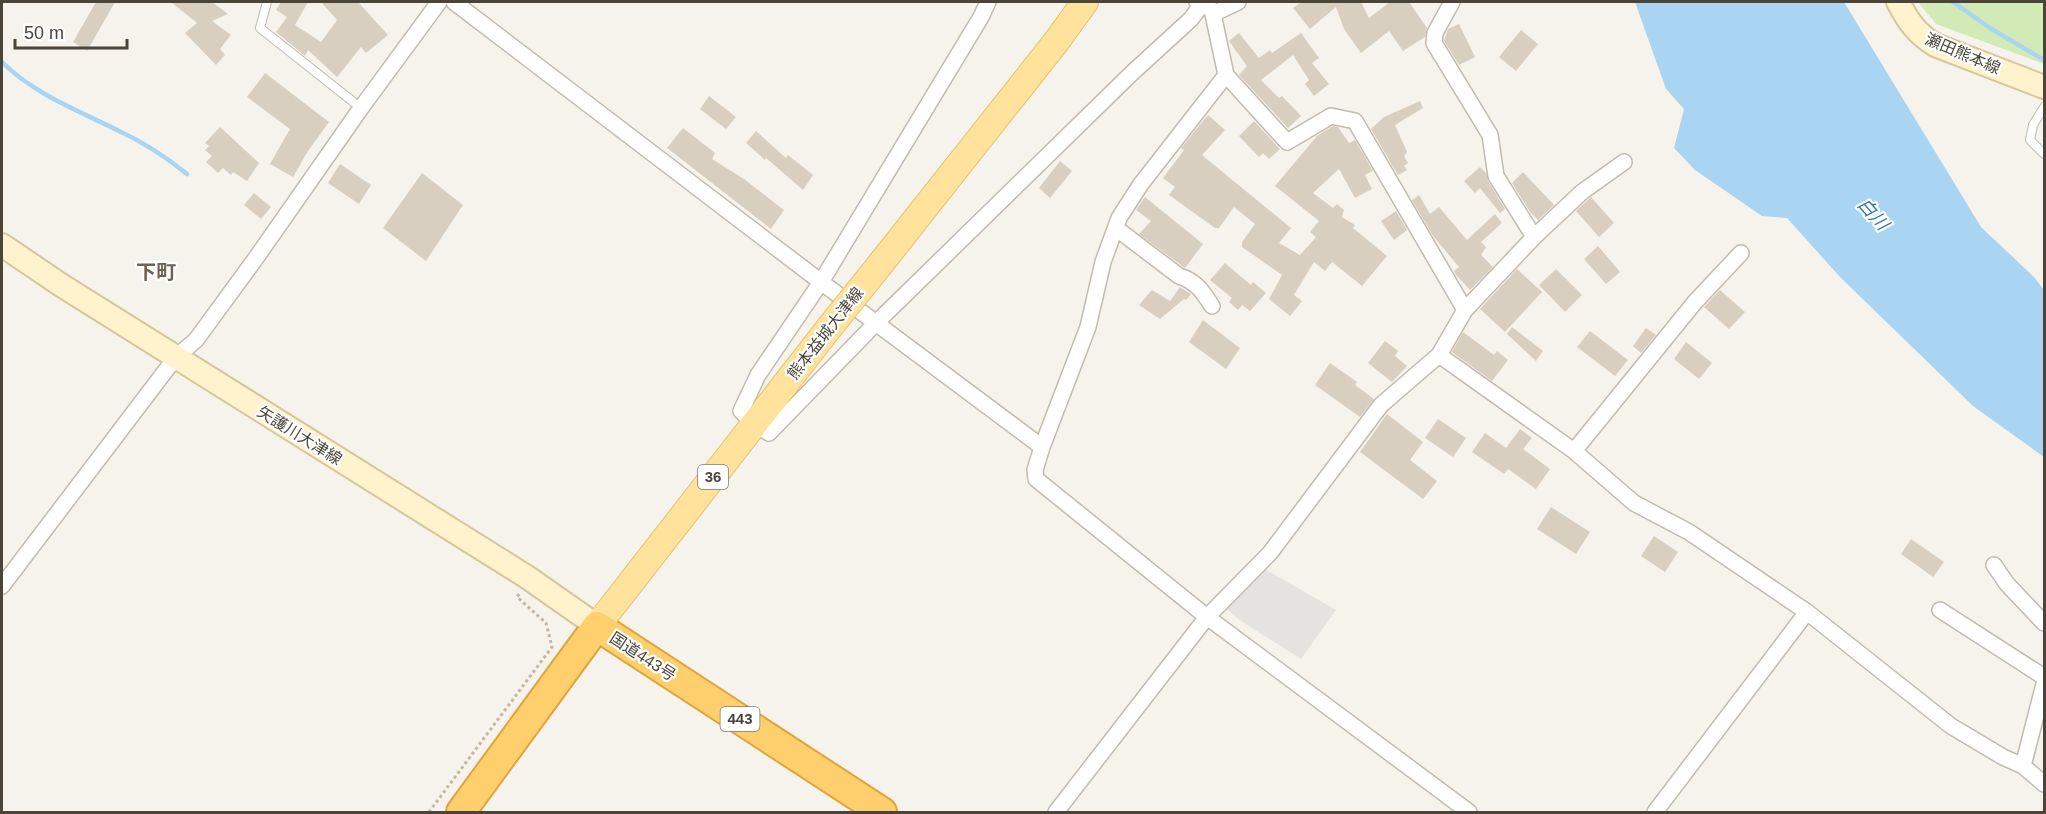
<svg xmlns="http://www.w3.org/2000/svg" width="2046" height="814" viewBox="0 0 2046 814" font-family="Arial,'Noto Sans JP',sans-serif">
	<style>
		.green { fill: #d2eab5 }
		.parking { fill: #e5e3e0 }
		.water { fill: #a9d4f2 }
		.lines { fill: none; stroke-linecap: round; stroke-linejoin: round }
		.stream { stroke: #a9d4f2; stroke-width: 4.5 }
		.building { fill: #d8cfc1 }
		.lane-casing { stroke: #c2bbae; stroke-width: 10 }
		.street-casing { stroke: #c2bbae; stroke-width: 18 }
		.secondary-casing { stroke: #d6c79b; stroke-width: 26 }
		.primary-casing { stroke: #e6c16a; stroke-width: 28 }
		.highway-casing { stroke: #e0a43c; stroke-width: 32 }
		.path { stroke: #c4b79f; stroke-width: 3; stroke-dasharray: 3 3; stroke-linecap: butt }
		.lane { stroke: #fff; stroke-width: 8 }
		.street { stroke: #fff; stroke-width: 15 }
		.secondary { stroke: #fff3cd; stroke-width: 22 }
		.primary { stroke: #ffe39c; stroke-width: 26 }
		.highway { stroke: #ffcf6e; stroke-width: 28 }
		.primary-bridge-casing { stroke: #e6c16a; stroke-width: 28; stroke-linecap: butt }
		.primary-bridge { stroke: #ffe39c; stroke-width: 26 }
		.labels { text-anchor: middle; stroke-width: 4.5; stroke-linejoin: round; paint-order: stroke }
		.shield { fill: #fff; stroke: #817c74; stroke-width: 1.5 }
		.shield-label { font-size: 15px; font-weight: bold; fill: #4b4439 }
		.street-label { font-size: 16px; fill: #4b4439; stroke: #fff }
		.water-label { font-size: 18px; font-style: italic; fill: #2e7ab2; stroke: #fff }
		.quarter-label { font-size: 20px; font-weight: bold; fill: #6e6250; stroke: #fff }
	</style>
	<rect width="100%" height="100%" fill="#f6f3ec"/>
	<path class="green" d="M1918,2H2044V64L1936,24Z"/>
	<path class="parking" d="M1263,568L1336,610L1301,659L1241,621L1226,609Z"/>
	<path class="water" d="M1635,2H1844L1981,227L2034,277L2044,290V457L1973,406L1840,277L1787,218L1762,216L1695,170L1674,148L1684,109L1666,89Z"/>
	<g class="lines">
		<path class="stream" d="M1953,2L1990,28L2044,60
			M2,62C35,95 80,111 121,132C145,143 167,158 187,174"/>
	</g>
	<path class="building" d="M96,2H115L87,51L73,42Z
		M171,2H212L228,14L212,21L231,35L220,49L225,55L216,65L185,33L197,23Z
		M281,2H308L295,25L321,42L337,20L321,2H358L388,35L366,53L361,47L337,77L308,50L305,56L276,32L287,17L276,10Z
		M1301,2H1361L1369,18L1390,2H1409L1427,28L1425,37L1403,51L1389,31L1361,53L1344,29L1336,7L1310,29L1293,8Z
		M1459,24L1475,57L1459,65L1444,41L1448,29Z
		M1521,30L1538,44L1516,71L1499,57Z
		M1239,33L1259,58L1270,50L1272,53L1301,33L1319,58L1312,63L1329,84L1314,96L1305,84L1309,80L1293,55L1261,80L1279,98L1282,96L1301,116L1288,128L1239,75L1247,66L1229,41Z
		M265,73L329,122L308,151L293,177L270,164L290,129L247,97Z
		M709,96L736,117L726,129L700,109Z
		M1420,101L1423,108L1395,125L1407,152L1404,156L1408,163L1404,166L1407,170L1398,175L1371,129L1384,117Z
		M1208,115L1225,130L1202,155L1291,228L1279,243L1300,255L1316,237L1310,232L1319,221L1275,186L1317,136L1333,126L1338,127L1349,143L1355,140L1373,171L1365,175L1372,189L1355,198L1339,169L1313,193L1333,208L1337,204L1344,210L1342,217L1355,225L1353,228L1387,256L1362,286L1332,262L1325,271L1314,262L1294,295L1302,301L1290,316L1269,299L1282,275L1242,247V242L1255,224L1234,207L1219,228H1215L1169,195L1175,187L1163,178L1184,150L1181,148Z
		M1254,121L1280,149L1269,159L1263,153L1259,157L1239,136Z
		M220,127L259,163L247,181L233,172L231,175L223,168L218,173L206,162L212,156L205,150L209,146L205,143Z
		M683,128L715,153L712,159L744,179L784,210L771,229L667,148Z
		M756,131L786,158L788,155L813,175L803,190L766,158L765,160L746,143Z
		M1060,161L1072,171L1050,198L1039,188Z
		M340,164L371,185L359,204L328,183Z
		M1480,167L1486,173L1488,181L1505,209L1500,213L1480,188L1475,193L1464,181Z
		M1523,172L1554,205L1538,220L1530,212L1512,183Z
		M422,173L463,205L426,261L383,228Z
		M254,193L271,207L261,219L244,205Z
		M1419,195L1430,214L1439,207L1467,240L1495,214L1502,223L1481,242L1486,247L1481,255L1493,267L1470,290L1456,275L1454,271L1459,267L1433,236L1412,200Z
		M1145,197L1203,244L1185,268L1139,234L1151,221L1136,210Z
		M1591,197L1614,223L1599,237L1576,211Z
		M1396,211L1407,230L1394,240L1381,221Z
		M1598,246L1620,272L1606,284L1584,259Z
		M1225,263L1251,285L1253,282L1266,293L1250,311L1242,305L1238,310L1229,302L1232,298L1210,280Z
		M1517,269L1542,292L1505,332L1480,309Z
		M1556,269L1582,295L1565,312L1539,285Z
		M1180,287L1191,294L1186,300L1184,299L1160,319L1139,305L1152,290L1170,301Z
		M1720,290L1745,312L1729,329L1704,307Z
		M1203,320L1240,348L1226,369L1189,342Z
		M1512,327L1543,351L1536,361L1507,334Z
		M1646,328L1656,335L1641,353L1633,346Z
		M1590,331L1628,360L1615,376L1577,347Z
		M1463,332L1494,355L1497,351L1508,360L1492,381L1452,352Z
		M1385,341L1398,351L1395,356L1407,366L1392,382L1368,363Z
		M1686,342L1712,363L1699,379L1674,359Z
		M1330,363L1357,382L1355,385L1374,399L1360,417L1315,385Z
		M1387,414L1423,442L1410,460L1437,481L1423,499L1360,452Z
		M1438,419L1466,438L1453,457L1425,438Z
		M1520,429L1532,438L1523,449L1550,469L1536,489L1508,469L1504,474L1472,452L1485,433L1506,448Z
		M1551,507L1590,532L1576,554L1537,529Z
		M1654,536L1678,552L1665,572L1641,556Z
		M1911,539L1944,562L1933,577L1901,554Z"/>
	<g class="lines">
		<g class="lane-casing">
			<path id="lane" d="M267,2L260,28L361,108
				M2044,107L2033,125L2030,140L2044,154"/>
		</g>
		<g class="street-casing">
			<path id="street" d="M454,2L821,282L1042,447
				M988,2L981,17L821,282L758,375L741,411L754,424L769,433L876,323L1132,73L1191,19L1202,4
				M1197,2L1210,8L1213,14L1226,75L1141,184L1119,218L1103,262L1088,327L1042,447L1035,470L1036,479L1207,617L1469,812
				M1213,14L1238,2
				M1226,75L1287,142L1331,116L1355,121L1465,310
				M1117,229L1179,276C1196,281 1203,292 1212,306
				M1534,237L1582,192L1624,162
				M1439,355L1574,451L1634,503L1689,532L1807,612L1951,726L2003,757L2023,766L2044,784
				M1574,451L1695,302L1741,253
				M1994,565L2007,584L2044,623
				M2,586L176,357L196,340L256,258L361,108L439,2
				M1940,610L2044,677
				M2023,766L2044,684
				M1056,812L1207,617L1270,553L1381,405L1439,355L1465,310L1534,237L1496,176L1490,135L1434,43L1435,33L1452,2
				M1655,812L1807,612"/>
		</g>
		<g class="secondary-casing">
			<path id="secondary" d="M1898,2C1908,21 1916,33 1935,45L2044,87
				M2,245L61,285L527,577L597,626"/>
		</g>
		<g class="primary-casing">
			<path id="primary" d="M882,262L1056,42L1085,2
				M597,626L829,328"/>
		</g>
		<g class="highway-casing">
			<path id="highway" d="M461,812L597,626L882,812"/>
		</g>
		<path class="path" d="M429,812L552,647L546,623L517,597L520,593"/>
		<use href="#lane" class="lane"/>
		<use href="#street" class="street"/>
		<use href="#secondary" class="secondary"/>
		<use href="#primary" class="primary"/>
		<use href="#highway" class="highway"/>
		<g class="primary-bridge-casing">
			<path id="primary-bridge" d="M829,328L882,262"/>
		</g>
		<use href="#primary-bridge" class="primary-bridge"/>
	</g>
	<g class="labels">
		<g class="shield">
			<rect x="698" y="465" width="30" height="24" rx="4.5"/>
			<rect x="720.5" y="707" width="39" height="24" rx="4.5"/>
		</g>
		<g class="shield-label">
			<text x="713" y="482">36</text>
			<text x="740" y="724">443</text>
		</g>
		<g class="street-label">
			<text transform="translate(1963 53) rotate(23)" y="6">瀬田熊本線</text>
			<text transform="translate(825 333) rotate(-52)" y="6">熊本益城大津線</text>
			<text transform="translate(300 435) rotate(32)" y="6">矢護川大津線</text>
			<text transform="translate(643 656) rotate(33)" y="6">国道443号</text>
		</g>
		<g class="water-label">
			<text transform="translate(1873 214) rotate(48)" y="6">白川</text>
		</g>
		<g class="quarter-label">
			<text x="156" y="279">下町</text>
		</g>
	</g>
	<rect width="2046" height="814" fill="none" stroke="#4b4439" stroke-width="6"/>
	<path d="M15 39v9h112v-9" fill="none" stroke="#4b4439" stroke-width="3"/>
	<text x="24" y="39" font-size="18" fill="#4b4439" stroke="#ffffff" stroke-width="4.5" paint-order="stroke">50 m</text>
</svg>
